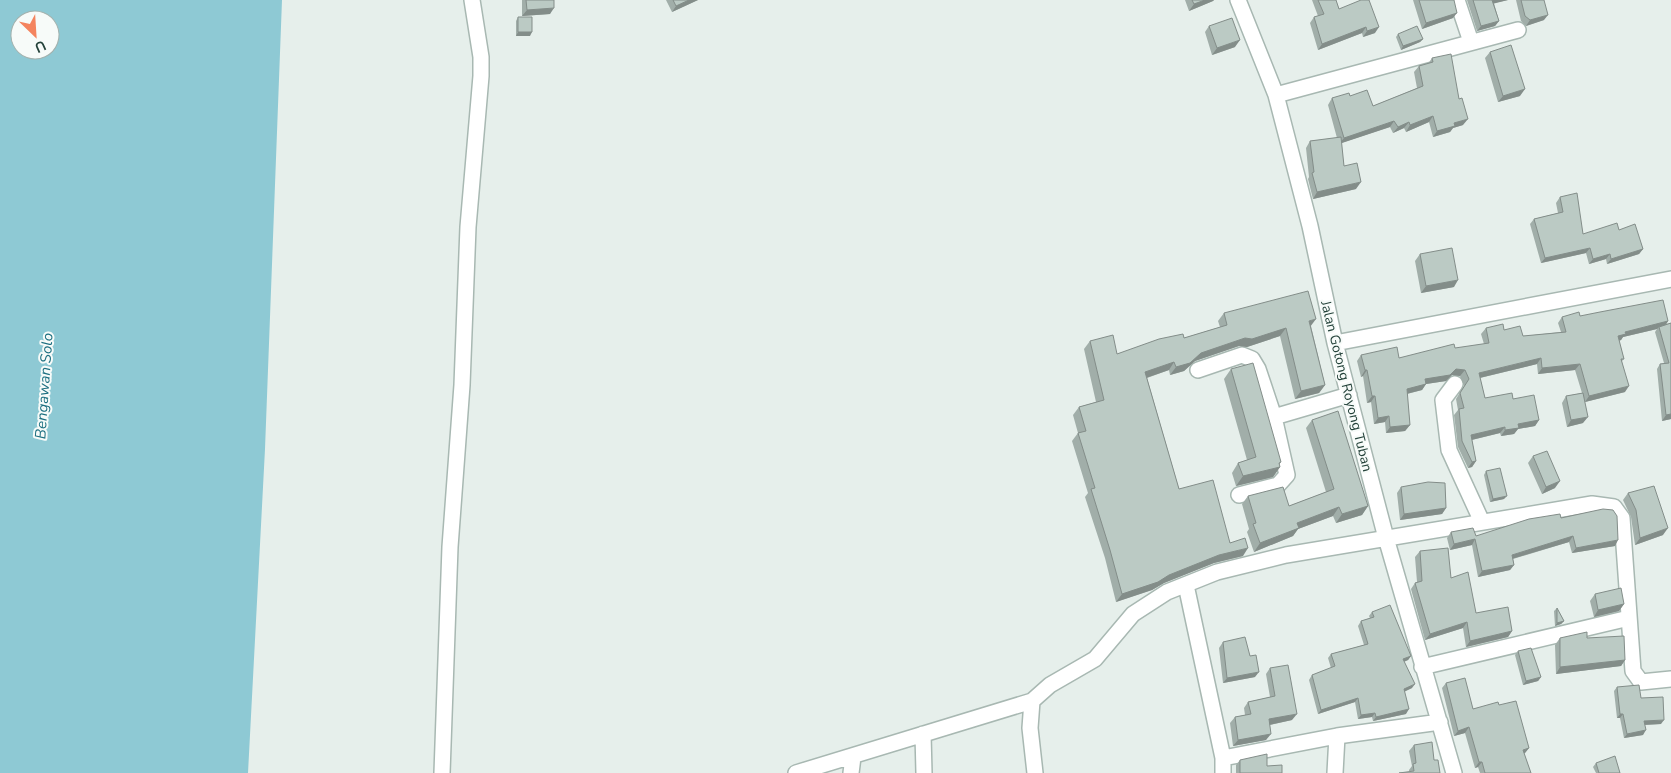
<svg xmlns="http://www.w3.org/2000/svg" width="1671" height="773" viewBox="0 0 1671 773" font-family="'Nunito Sans',sans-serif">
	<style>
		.water { fill: #8ec9d4; fill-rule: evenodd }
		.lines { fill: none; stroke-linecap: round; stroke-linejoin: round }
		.street-casing { stroke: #a8b8b2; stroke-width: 18 }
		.street { stroke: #fff; stroke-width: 15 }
		.wall { fill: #a1aea9 }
		.shaded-wall { fill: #838d89 }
		.building { fill: #bbcac4; stroke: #838d89 }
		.labels { text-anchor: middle; stroke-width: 4; stroke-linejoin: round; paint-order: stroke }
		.street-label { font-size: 14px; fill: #24423a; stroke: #f7fbf9 }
		.water-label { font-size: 15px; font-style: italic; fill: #1c6f80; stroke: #f7fbf9 }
	</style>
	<rect width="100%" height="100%" fill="#e6efeb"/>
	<path class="water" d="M0,0H282L265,449L248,773H0ZM20,20H50V50H20Z"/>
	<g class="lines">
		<g class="street-casing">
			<path id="street" d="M1238,0L1276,95L1310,226L1335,343L1386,538L1454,773
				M1457,0L1471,42
				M1276,95L1518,30
				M1335,343L1671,279
				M1198,370L1242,355L1252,359L1258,369L1274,417L1287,475L1278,485L1239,495
				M1455,384L1443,400L1449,450L1482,522
				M1274,417L1349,395
				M1186,585L1223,758
				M1422,667L1629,618
				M923,734L924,773
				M442,773L450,547L462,385L468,227L481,76V57L472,0
				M796,773L1032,701
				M851,773L853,757
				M1035,773L1030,728L1032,701L1050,685L1095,659L1133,614L1167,592L1217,572L1286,555L1592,504L1614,507L1622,518L1633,671L1641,682L1671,679
				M1223,773V758L1337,736L1440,722
				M1335,773L1337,736"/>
		</g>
		<use href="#street" class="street"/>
	</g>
	<path class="wall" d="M522,0H554L550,14L522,16Z
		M666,0H698L672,12Z
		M1185,0H1214L1213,1L1189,11Z
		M1312,0H1336L1339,9L1375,33L1363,37L1362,33L1318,50L1310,23L1314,17L1318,16Z
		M1413,0H1454L1453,18L1422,29Z
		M1467,0H1508L1494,3L1499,21L1495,26L1477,31Z
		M1516,0H1544V20L1526,26L1521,21Z
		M518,17L530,36H516V21Z
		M1209,26L1235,47L1212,55L1205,32Z
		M1398,34L1423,39L1420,42L1401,50L1396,37Z
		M1490,52L1520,96L1498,102L1485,58Z
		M1432,58L1463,125L1453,128L1450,132L1433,137L1429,122L1406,132L1404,128L1393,133L1390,127L1341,143L1344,166L1356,189L1313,199L1308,179L1309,177L1306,148L1310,141L1337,138L1328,105L1332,98L1350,96L1373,106L1417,88L1414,72L1419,66L1428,64Z
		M1560,197L1583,234L1619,230L1643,249L1639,254L1607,264L1606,259L1589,264L1586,253L1541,263L1530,224L1534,219L1558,213L1556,203Z
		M1420,254L1454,287L1421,293L1415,261Z
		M1224,313L1311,326L1325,385L1319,393L1295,399L1280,336L1247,347L1239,346L1195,361L1184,371L1170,375L1169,370L1147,378L1179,489L1243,556L1214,563L1164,583L1152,590L1116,602L1105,558L1085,497L1088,493L1072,441L1078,433L1073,415L1079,407L1096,402L1084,349L1090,341L1117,354L1184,338L1220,327L1218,321Z
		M1580,316L1668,321L1666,324L1671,323V419L1662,421L1657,369L1660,364L1664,363L1655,332L1657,329L1623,337L1621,340L1619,341L1624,359L1622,361L1625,392L1585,402L1583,423L1567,427L1562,403L1566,396L1582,393L1575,370L1538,374L1537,364L1480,378L1485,398L1513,399L1539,420L1535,426L1518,429L1514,434L1501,436L1500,433L1472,440L1476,461L1472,467L1468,468L1458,447L1454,415L1458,410L1456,399L1464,386L1460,376L1452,375L1446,381L1426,384L1422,390L1407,394L1410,425L1405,431L1386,433L1385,422L1374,424L1371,402L1367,403L1363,376L1361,377L1357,361L1361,355L1399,358L1484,344L1481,334L1486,328L1504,330L1523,336L1561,332L1558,323L1562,317Z
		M1231,369L1280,467L1273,477L1236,486L1232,473L1238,463L1247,460L1224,379Z
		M1312,420L1368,506L1362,515L1336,523L1333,516L1298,529L1293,536L1254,552L1247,532L1249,529L1242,504L1248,496L1289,506L1326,492L1306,428Z
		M1533,456L1555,488L1542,494L1528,463Z
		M1486,471L1504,499L1490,502L1484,475Z
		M1401,487L1446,508L1442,514L1400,520L1397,493Z
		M1628,493L1663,535L1635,545L1631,517L1623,500Z
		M1561,518L1615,546L1572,553L1569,542L1513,559L1514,565L1510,570L1478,577L1472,545L1450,550L1447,538L1451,532L1476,536Z
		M1420,551L1451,578L1476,613L1512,631L1508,637L1466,647L1463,628L1425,640L1411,589L1415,583L1417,582L1415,557Z
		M1595,594L1624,604L1619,611L1594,617L1590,601Z
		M1557,608L1564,621L1561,624L1555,626L1554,611Z
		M1372,612L1411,656L1408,660L1404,662L1412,688L1404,692L1406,714L1373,721L1372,717L1358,719L1355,702L1318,714L1309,680L1312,675L1331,668L1328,658L1331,654L1364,645L1358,626L1361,621L1370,618L1369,616Z
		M1560,638H1587L1625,660L1621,666L1556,674L1555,645Z
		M1223,642L1255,677L1223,683L1219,648Z
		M1518,651L1541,677L1538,681L1523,685L1515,655Z
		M1270,668L1292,720L1270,725L1266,740L1233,746L1230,723L1235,717L1245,715L1244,708L1248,702L1270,697L1266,674Z
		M1446,683L1473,709L1499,705L1529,748L1524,754L1531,773H1480L1478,767L1475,768L1465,733L1454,736L1442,688Z
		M1617,687L1641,698L1661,724L1645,725L1643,735L1624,738L1620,718H1617L1614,691Z
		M1414,745L1434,760L1440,773L1409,771V770L1412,766L1409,751Z
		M1240,760L1267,766L1282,773H1236V765Z
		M1596,763L1620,773H1596L1593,767Z"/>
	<path class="shaded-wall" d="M689,0H698L672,12L676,6Z
		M1205,0H1214L1213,1L1189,11L1194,4Z
		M1491,0H1508L1488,5Z
		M554,8L550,14L522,16L527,10Z
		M1457,13L1453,18L1422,29L1426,23Z
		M1548,15L1544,20L1526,26L1530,20Z
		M1499,21L1495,26L1477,31L1481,26Z
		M1366,27L1362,33L1318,50L1322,44Z
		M1379,27L1375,33L1363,37L1367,31Z
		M518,32H532L530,36H516Z
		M1423,39L1420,42L1401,50L1403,46Z
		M1240,40L1235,47L1212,55L1217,48Z
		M1525,89L1520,96L1498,102L1503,96Z
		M1433,116L1429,122L1406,132L1410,125Z
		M1468,119L1463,125L1453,128L1450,132L1433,137L1437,131L1454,123Z
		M1394,121L1390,127L1339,144L1344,138Z
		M1409,122L1404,128L1393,133L1398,127Z
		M1361,182L1356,189L1313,199L1317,192Z
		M1590,248L1586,253L1541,263L1545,258Z
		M1643,249L1639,254L1607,264L1611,259Z
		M1610,254L1606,259L1589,264L1593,259Z
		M1458,280L1454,287L1421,293L1426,286Z
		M1316,319L1310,327L1309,321Z
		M1668,321L1664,328L1659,327L1657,329L1623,337L1621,340L1614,342L1618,336L1625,332Z
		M1286,328L1280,336L1247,347L1239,346L1195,361L1184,371L1170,375L1176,367L1201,353L1245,338Z
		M1541,358L1537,364L1475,379L1479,373Z
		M1174,362L1169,370L1140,380L1145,372Z
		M1580,364L1575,370L1538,374L1542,368Z
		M1456,369L1465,370L1460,376L1452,375L1446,381L1426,384L1422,390L1402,395L1407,389L1425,379Z
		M1365,370H1367L1363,376L1361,377Z
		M1325,385L1319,393L1295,399L1301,391Z
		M1629,386L1625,392L1585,402L1589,396Z
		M1372,396H1375L1371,402L1367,403Z
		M1671,414V419L1662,421L1666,415Z
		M1389,416L1385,422L1374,424L1378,418Z
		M1588,417L1583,423L1567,427L1571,420Z
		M1539,420L1535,426L1518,429L1514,434L1501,436L1505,430L1518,424Z
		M1410,425L1405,431L1386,433L1390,427Z
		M1505,427L1500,433L1467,441L1471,435Z
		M1476,461L1472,467L1468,468L1472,462Z
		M1281,462L1277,467H1280L1273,477L1236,486L1243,476Z
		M1560,481L1555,488L1542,494L1546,487Z
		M1507,496L1504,499L1490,502L1493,499Z
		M1368,506L1362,515L1336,523L1342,514Z
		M1339,507L1333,516L1298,529L1293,536L1254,552L1260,543L1297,523Z
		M1446,508L1442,514L1400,520L1404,514Z
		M1668,528L1663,535L1635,545L1640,538Z
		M1573,536L1569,542L1508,560L1512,555Z
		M1475,539L1472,545L1450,550L1454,544Z
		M1618,540L1615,546L1572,553L1576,548Z
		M1248,548L1243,556L1214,563L1164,583L1152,590L1116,602L1122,594L1219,555Z
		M1514,565L1510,570L1478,577L1482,571Z
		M1624,604L1619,611L1594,617L1598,610Z
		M1564,621L1561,624L1555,626L1557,623Z
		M1467,622L1463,628L1425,640L1430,634Z
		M1512,631L1508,637L1466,647L1470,641Z
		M1411,656L1408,660L1400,663L1403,659Z
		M1625,660L1621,666L1556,674L1560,667Z
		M1259,672L1255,677L1223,683L1227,678Z
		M1541,677L1538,681L1523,685L1526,681Z
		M1415,684L1412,688L1401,693L1404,689Z
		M1358,698L1355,702L1318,714L1321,710Z
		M1409,709L1406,714L1373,721L1376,717Z
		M1375,713L1372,717L1358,719L1361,715Z
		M1297,714L1292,720L1264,726L1269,719Z
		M1620,714H1623L1620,718H1617Z
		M1664,720L1661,724L1641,725L1644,721Z
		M1469,727L1465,733L1454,736L1458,731Z
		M1646,730L1643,735L1624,738L1627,734Z
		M1271,734L1266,740L1233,746L1238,740Z
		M1529,748L1525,753L1519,755L1523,750Z
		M1479,762H1482L1478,767L1475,768Z"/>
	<path class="building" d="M526,0H554V8L527,10Z
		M673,0H689L676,6Z
		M1192,0H1205L1194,4Z
		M1318,0H1336L1339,9L1361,0H1369L1379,27L1367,31L1366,27L1322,44L1314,17L1324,14Z
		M1419,0H1454L1457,13L1426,23Z
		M1473,0H1492L1499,21L1481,26Z
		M1521,0H1544L1548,15L1530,20L1525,16Z
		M518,17H532V32H518Z
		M1232,18L1240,40L1217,48L1209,26Z
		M1417,26L1423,39L1403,46L1398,34Z
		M1511,45L1525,89L1503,96L1490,52Z
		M1451,54L1459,99L1462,98L1468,119L1454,123L1455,126L1437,131L1433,116L1410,125L1409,122L1398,127L1394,121L1344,138L1332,98L1349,93L1350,96L1367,90L1373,106L1423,86L1419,66L1433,62L1432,58Z
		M1341,137L1344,166L1357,163L1361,182L1317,192L1312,173L1314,172L1310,141Z
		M1577,193L1583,234L1617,223L1619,230L1635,224L1643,249L1611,259L1610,254L1593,259L1590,248L1545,258L1534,219L1563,212L1560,197Z
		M1452,248L1458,280L1426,286L1420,254Z
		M1308,291L1316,319L1309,321L1325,385L1301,391L1286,328L1252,339L1245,338L1201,353L1190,363L1176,367L1174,362L1145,372L1179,489L1213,480L1230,543L1245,538L1248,548L1219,555L1169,575L1158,582L1122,594L1110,550L1091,489L1095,488L1078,433L1086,431L1079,407L1104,400L1090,341L1113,335L1117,354L1159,339L1183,334L1184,338L1227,325L1224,313Z
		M1663,300L1668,321L1625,332L1626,334L1618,336L1624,359H1621L1629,386L1589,396L1580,364L1542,368L1541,358L1479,373L1485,398L1512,393L1513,399L1534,395L1539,420L1518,424L1519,428L1505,430V427L1471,435L1476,461L1472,462L1462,441L1459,409L1464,408L1460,393L1469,379L1465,370L1456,369L1450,375L1425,379L1426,384L1407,389L1410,425L1390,427L1389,416L1378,418L1375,396H1372L1367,370H1365L1361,355L1397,347L1399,358L1454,344L1455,348L1489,343L1486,328L1503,324L1504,330L1520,326L1523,336L1566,332L1562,317L1579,312L1580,316L1600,312Z
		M1671,323V414L1666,415L1660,364L1669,363L1659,327Z
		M1253,363L1281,462L1279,463L1280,467L1243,476L1238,463L1256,457L1231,369Z
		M1583,393L1588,417L1571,420L1566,396Z
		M1338,411L1368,506L1342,514L1339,507L1297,523L1299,528L1260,543L1253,524L1256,523L1248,496L1283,487L1289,506L1334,489L1312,420Z
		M1547,451L1560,481L1546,487L1533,456Z
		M1500,468L1507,496L1493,499L1486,471Z
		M1428,482L1445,483L1446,508L1404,514L1401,487Z
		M1654,486L1668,528L1640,538L1636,510L1628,493Z
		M1603,509L1613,510L1617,516L1618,540L1576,548L1573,536L1512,555L1514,565L1482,571L1475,539L1454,544L1451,532L1473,528L1476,536L1529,519L1560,514L1561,518Z
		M1448,548L1451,578L1468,572L1476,613L1508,607L1512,631L1470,641L1467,622L1430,634L1415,583L1422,581L1420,551Z
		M1621,588L1624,604L1598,610L1595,594Z
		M1390,605L1411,656L1403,659L1415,684L1404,689L1409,709L1376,717L1375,713L1361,715L1358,698L1321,710L1312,675L1335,666L1331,654L1368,644L1361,621L1374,617L1372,612Z
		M1557,608L1564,621L1557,623Z
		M1587,632V638L1624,636L1625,660L1560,667V638Z
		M1245,637L1250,656L1256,655L1259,672L1227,678L1223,642Z
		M1531,648L1541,677L1526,681L1518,651Z
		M1288,665L1297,714L1269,719L1271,734L1238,740L1235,717L1251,714L1248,702L1275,696L1270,668Z
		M1465,678L1473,709L1498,702L1499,705L1516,701L1529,748L1523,750L1531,773H1485L1482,762H1479L1469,727L1458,731L1446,683Z
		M1639,685L1641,698L1663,697L1664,720L1644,721L1646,730L1627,734L1623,714H1620L1617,687Z
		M1432,742L1434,760H1438L1440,773H1399L1414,771L1413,764L1416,763L1414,745Z
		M1267,754V766L1282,765V773H1240V760Z
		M1615,756L1620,773H1599L1596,763Z"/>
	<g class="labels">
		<g class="street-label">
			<text transform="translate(1347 386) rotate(76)" y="5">Jalan Gotong Royong Tuban</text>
		</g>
		<g class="water-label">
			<text transform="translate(44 386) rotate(-86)" y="5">Bengawan Solo</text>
		</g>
	</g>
	<g transform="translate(35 35) rotate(155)"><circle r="24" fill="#f7fbf9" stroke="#a3b1ad"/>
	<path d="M0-4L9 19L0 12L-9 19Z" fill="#f4845f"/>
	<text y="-8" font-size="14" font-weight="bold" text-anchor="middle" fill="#24423a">U</text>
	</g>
</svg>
